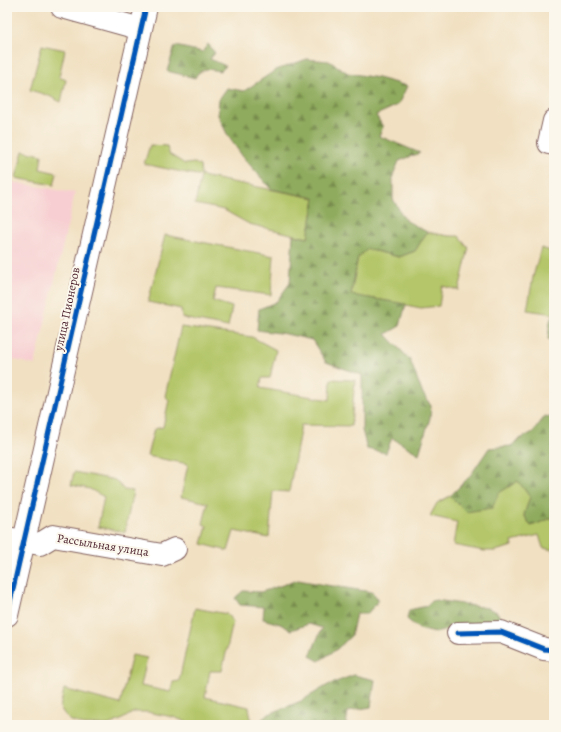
<svg xmlns="http://www.w3.org/2000/svg" width="561" height="732" viewBox="0 0 561 732" font-family="Alegreya,serif">
	<style>
		.built { fill: #f7cfd2 }
		.green { fill: #b4c669; stroke: #7f724a }
		.forest { fill: url(#forest-firs); stroke: #6c6544 }
		.lines { fill: none; stroke-linecap: round; stroke-linejoin: round }
		.minor-casing { stroke: #846360; stroke-width: 24 }
		.tertiary-casing { stroke: #846360; stroke-width: 24 }
		.minor { stroke: #fff; stroke-width: 22 }
		.tertiary { stroke: #fff; stroke-width: 22 }
		.cycleway-casing { stroke: #fbf7ec; stroke-width: 8 }
		.cycleway { stroke: #0057b8; stroke-width: 5 }
		.labels { text-anchor: middle; stroke-width: 4; stroke-linejoin: round; paint-order: stroke }
		.street-label { font-size: 12px; fill: #4a1f2b; stroke: #fbf7ec }
	</style>
	<defs>
		<pattern id="forest-firs" width="22" height="20" patternUnits="userSpaceOnUse"><rect width="22" height="20" fill="#8fab5d"/><path d="M5 1l3.5 6h-7zM16 11l3.5 6h-7z" fill="#778b4d"/></pattern>
	</defs>
	<rect width="100%" height="100%" fill="#fbf7ec"/>
	<filter id="ink" filterUnits="userSpaceOnUse"><feTurbulence type="fractalNoise" baseFrequency=".025" numOctaves="2"/><feDisplacementMap in="SourceGraphic" scale="8" xChannelSelector="R" yChannelSelector="G"/><feConvolveMatrix kernelMatrix="1 2 1 2 8 2 1 2 1" color-interpolation-filters="sRGB"/></filter>
	<filter id="wash" filterUnits="userSpaceOnUse"><feTurbulence type="fractalNoise" baseFrequency=".012" numOctaves="4" result="noise"/><feDisplacementMap in="SourceGraphic" scale="16" xChannelSelector="R" yChannelSelector="G"/><feGaussianBlur stdDeviation="0.9" result="paint"/><feColorMatrix in="noise" values="0 0 0 0 0 0 0 0 0 0 0 0 0 0 0 0 0 1.4 0 .05"/><feComposite in="paint" operator="in"/></filter>
	<g filter="url(#wash)">
		<rect width="100%" height="100%" fill="#f1e0c1"/>
		<path class="built" d="M7,181L75,193L35,365L7,358Z"/>
		<path class="green" d="M42,45L65,50L59,77L66,80L61,102L47,95L30,90Z
			M150,145L167,146L169,154L185,164L195,163L200,166L201,176L315,198L308,238L249,224L224,210L195,204L201,176L144,164Z
			M23,151L42,155L40,169L57,173L54,185L16,178Z
			M427,232L449,236H459L467,247H469L459,290L442,286L439,306L421,308L376,299L351,296L357,257L367,249L399,257L415,251Z
			M165,235L274,256L271,295L216,288L213,301L232,307L228,327L182,318L181,309L148,302Z
			M541,248L554,252V314L527,310L533,277Z
			M181,327L252,337L276,350L270,378H262L260,388L330,400L331,379L355,380L351,426L301,425L289,492L273,491L269,538L234,531L228,551L202,544L207,526L203,524L208,503L181,497L188,464L147,456L154,429L163,427L169,400L165,396Z
			M74,472L115,480L124,490L133,491L125,532L98,527L104,497L90,489L71,485Z
			M518,480L530,497L524,515L531,526L554,517V550L543,548L539,535L512,542L513,546L495,551H484L453,545L457,522L430,516L437,503L450,496L466,512Z
			M195,608L227,614L233,622L222,671H210L205,697L249,707L252,725H195L173,717L147,712H134L121,720L108,725H84L69,720L60,708L64,689L120,704L132,655L147,658L141,686L170,692L173,682L179,681Z"/>
		<path class="forest" d="M208,44L215,53L210,59L226,66L221,71L206,69L198,73L195,78L167,71L175,46L203,52Z
			M307,59L329,61L348,73L378,78L407,86L398,105L376,115L383,127L379,136L420,153L399,161L393,175V199L405,220L427,232L415,251L399,257L368,249L358,257L351,295L406,304L400,326L386,334L410,360L422,392L431,406L430,418L419,454L392,438L386,453L367,449L362,430V375L326,362L312,340L286,334L257,330L259,309L276,302L290,283L293,235L308,238L315,198L271,189L243,157L228,136L218,115L219,99L227,88L244,91L276,70Z
			M554,315V340L548,339L550,321Z
			M545,416L554,418V517L531,526L524,515L530,497L518,481L499,493L492,508L466,512L450,496L470,476L489,448L511,446L518,440L533,432Z
			M298,580L326,585L372,592L379,600L367,614H356L351,636L337,649L319,661L310,656L322,628L309,624L291,630L280,624L263,619L264,607L240,605L235,598L243,591L261,592Z
			M436,600L487,608L497,612L501,619L495,624L454,628L435,633L419,629L407,619L409,610L427,606L431,601Z
			M354,675L375,680L371,707L348,711L346,725H254L269,714L301,701L328,685Z"/>
	</g>
	<g filter="url(#ink)">
		<g class="lines">
			<g class="minor-casing">
				<path id="minor" d="M554,121L549,143L554,144
					M7,538L40,544L53,536L162,555L175,549
					M458,633L501,632L544,649L554,650"/>
			</g>
			<g class="tertiary-casing">
				<path id="tertiary" d="M62,7L141,29
					M7,615L146,7"/>
			</g>
			<use href="#minor" class="minor"/>
			<use href="#tertiary" class="tertiary"/>
			<g class="cycleway-casing">
				<path id="cycleway" d="M7,615L146,7
					M458,633L501,632L544,649L554,650"/>
			</g>
			<use href="#cycleway" class="cycleway"/>
		</g>
	</g>
	<g class="labels">
		<g class="street-label">
			<text transform="translate(67 309) rotate(-78)" y="4">улица Пионеров</text>
			<text transform="translate(103 545) rotate(9)" y="4">Рассыльная улица</text>
		</g>
	</g>
	<rect width="561" height="732" fill="none" stroke="#fbf7ec" stroke-width="24"/>
</svg>
